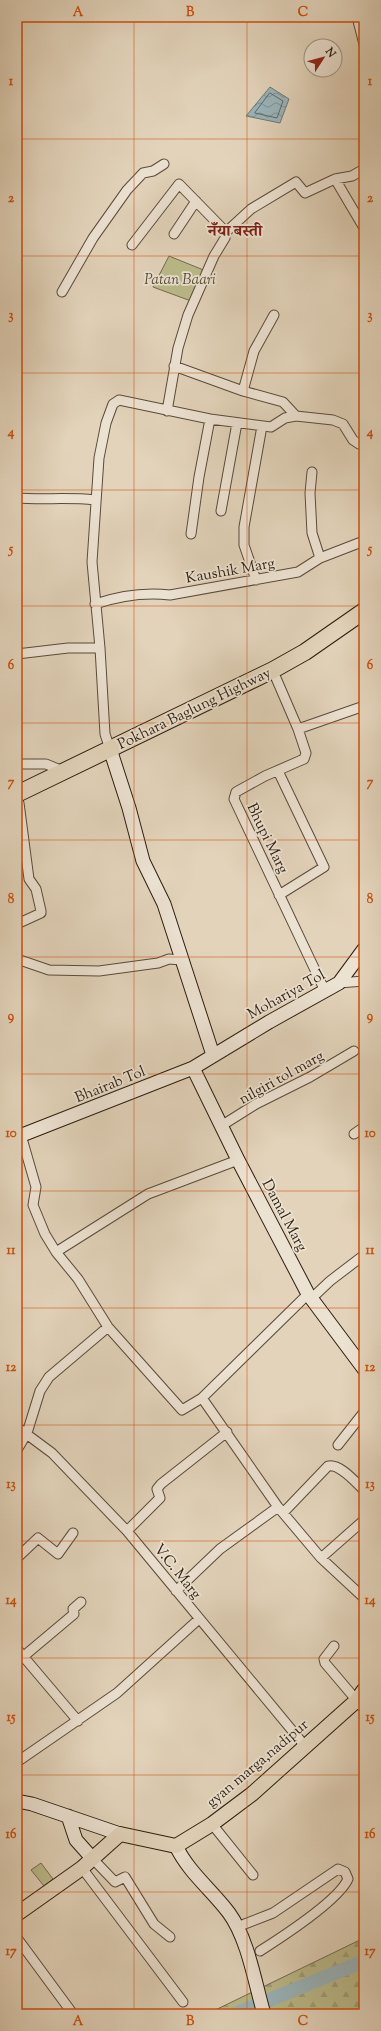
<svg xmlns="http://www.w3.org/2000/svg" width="381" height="2031" viewBox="0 0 381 2031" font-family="'Sorts Mill Goudy','Noto Serif Devanagari',serif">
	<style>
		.forest { fill: url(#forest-firs); stroke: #736c4c }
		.park { fill: #bbba8a; stroke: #736c4c }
		.water { fill: url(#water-waves); stroke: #6e7976 }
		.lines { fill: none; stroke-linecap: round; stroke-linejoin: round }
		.shore { stroke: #626a65; stroke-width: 1 }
		.stream { stroke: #6e7976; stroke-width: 2.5 }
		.river { stroke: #9ab5bb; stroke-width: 14 }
		.street-casing { stroke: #594b3a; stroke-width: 11 }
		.secondary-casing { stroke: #2b1e0f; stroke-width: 15 }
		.primary-casing { stroke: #2b1e0f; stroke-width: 16 }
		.highway-casing { stroke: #2b1e0f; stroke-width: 18 }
		.street { stroke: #ece2d2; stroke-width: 9 }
		.secondary { stroke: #ece2d2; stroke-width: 13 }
		.primary { stroke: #e2d3ba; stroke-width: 14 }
		.highway { stroke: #e2d3ba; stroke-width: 16 }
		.grid { fill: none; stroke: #cc500c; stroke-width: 1; stroke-opacity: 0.55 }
		.labels { text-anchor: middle; stroke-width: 3.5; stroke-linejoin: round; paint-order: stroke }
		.park-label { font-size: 15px; font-style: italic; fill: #564d34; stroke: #ece2d2 }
		.street-label { font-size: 15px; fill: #2b1e0f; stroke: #ece2d2 }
		.neighbourhood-label { font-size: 16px; font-weight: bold; fill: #7a1f14; stroke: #ece2d2 }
		.neatline { fill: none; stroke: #cc500c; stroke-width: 1.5 }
		.grid-label { font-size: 13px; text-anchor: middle; font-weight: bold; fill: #cc500c }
	</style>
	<defs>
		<pattern id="forest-firs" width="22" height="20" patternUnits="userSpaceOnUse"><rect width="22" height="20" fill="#bbba8a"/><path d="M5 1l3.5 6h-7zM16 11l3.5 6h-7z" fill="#a19f76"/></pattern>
		<pattern id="water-waves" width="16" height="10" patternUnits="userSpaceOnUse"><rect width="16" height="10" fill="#9ab5bb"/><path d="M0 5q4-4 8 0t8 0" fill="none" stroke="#7e9396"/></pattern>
	</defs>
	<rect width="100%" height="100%" fill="#e2d3ba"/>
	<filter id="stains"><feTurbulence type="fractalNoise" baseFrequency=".005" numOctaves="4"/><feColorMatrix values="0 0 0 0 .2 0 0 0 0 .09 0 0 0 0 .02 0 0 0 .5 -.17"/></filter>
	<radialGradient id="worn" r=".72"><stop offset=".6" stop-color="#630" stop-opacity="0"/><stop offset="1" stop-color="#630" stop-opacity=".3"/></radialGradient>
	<path class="forest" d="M364,1938V2014H207Z"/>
	<path class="park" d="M169,256L206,271L191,301L153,287Z
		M41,1863L53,1879L44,1886L31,1870Z"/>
	<path class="water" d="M270,87L289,99L280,123L246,116Z"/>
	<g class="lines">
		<path class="shore" d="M270,93L283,101L277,118L255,113Z"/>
		<path class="stream" d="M17,25L20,17"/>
		<path class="river" d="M235,2014L364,1961"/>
		<g class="street-casing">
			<path id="street" d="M357,17L364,44
				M335,179L364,228
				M226,232L251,209L296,182L305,193L335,179L352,176L364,169
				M174,234L196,201
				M132,245L179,184L226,232L225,238L214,256L188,315L178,348L167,411
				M62,292L93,238L127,190L143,173L153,171L164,164
				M174,366L243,391L254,351L274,315
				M243,391L283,402L296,416
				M312,472L310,493L312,533L320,558
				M17,498C43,500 69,497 95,500
				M221,511L237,423
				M191,534L199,477L210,419
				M256,580L244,545V527L262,426
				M95,604C119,596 145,592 170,595L298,572L320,558L364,541
				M17,654L68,648H100
				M276,678L298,729L364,706
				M298,729L306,753L304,759L265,776L236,792L234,799L325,991
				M110,749L105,734L100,648L92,562L99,458L106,423L113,404L119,400L210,419L271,427L285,418L296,416L333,420L343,424L353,440L359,444L364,445
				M17,764H46L63,771
				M278,771L324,867L279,895
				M17,924L41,913V911L36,889L29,879L19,803
				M17,959L49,970L99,971L158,963L169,959L181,960
				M339,983L364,981
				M221,1126L256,1104L310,1077L354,1051
				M354,1134L364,1127
				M21,1135L36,1187L33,1205L45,1234L56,1252L78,1279L108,1327L182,1410L202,1398L308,1294
				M56,1252L148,1194L238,1160
				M312,1298L330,1281L364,1255
				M202,1398L278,1507L321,1558L364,1598
				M17,1427L52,1453L127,1531L305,1746
				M338,1445L364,1412
				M17,1450L27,1433L40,1391L49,1377L108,1327
				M283,1513L328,1466C340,1463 356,1483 364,1490
				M127,1531L160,1498L157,1489L161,1484L227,1432
				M17,1558L38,1538L58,1554L73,1533
				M321,1558L364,1520
				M176,1591L220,1549L278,1507
				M334,1646L324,1659L325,1663L364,1709
				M17,1649L78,1721
				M24,1656L74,1614L73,1609L81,1602
				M17,1762L117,1693L199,1619
				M212,1824L253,1875
				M92,1858L115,1882L125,1877L154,1924L170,1937
				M82,1868L183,2002
				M237,1927L273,1913L338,1869L345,1872L348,1879C338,1901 282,1937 260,1951
				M17,1938L73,2014"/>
		</g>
		<g class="secondary-casing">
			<path id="secondary" d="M110,749L129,808L143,861L164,904L213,1055
				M193,1068L238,1160L308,1294L364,1369
				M17,1137L193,1068L269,1022L339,983L364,949
				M17,1801L32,1804L120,1834
				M68,1816L76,1840L92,1858
				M176,1846C189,1873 212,1890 229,1913C248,1939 255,1983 264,2014"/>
		</g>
		<g class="primary-casing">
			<path id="primary" d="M17,1914L82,1868L120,1834L176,1846L212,1824L252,1794L356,1701L364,1690"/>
		</g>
		<g class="highway-casing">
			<path id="highway" d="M17,794L273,670L305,652L364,611"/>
		</g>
		<use href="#street" class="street"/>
		<use href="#secondary" class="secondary"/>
		<use href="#primary" class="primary"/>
		<use href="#highway" class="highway"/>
	</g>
	<path class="grid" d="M134,17V2014M247,17V2014M17,139H364M17,256H364M17,373H364M17,490H364M17,606H364M17,723H364M17,840H364M17,957H364M17,1074H364M17,1191H364M17,1308H364M17,1425H364M17,1541H364M17,1658H364M17,1775H364M17,1892H364"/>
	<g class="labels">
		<g class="park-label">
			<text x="180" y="284">Patan Baari</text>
		</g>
		<g class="street-label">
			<text transform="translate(230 570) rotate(-10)" y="5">Kaushik Marg</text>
			<text transform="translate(194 708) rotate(-26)" y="5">Pokhara Baglung Highway</text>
			<text transform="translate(268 838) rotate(64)" y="5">Bhupi Marg</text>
			<text transform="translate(286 994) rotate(-29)" y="5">Mohariya Tol</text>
			<text transform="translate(281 1077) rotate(-29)" y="5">nilgiri tol marg</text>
			<text transform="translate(110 1084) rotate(-22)" y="5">Bhairab Tol</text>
			<text transform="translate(285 1215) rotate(62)" y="5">Damal Marg</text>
			<text transform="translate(178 1571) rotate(51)" y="5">V.C. Marg</text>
			<text transform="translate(257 1763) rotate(-40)" y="5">gyan marga,nadipur</text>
		</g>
		<g class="neighbourhood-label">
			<text x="235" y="236">नँया बस्ती</text>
		</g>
	</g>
	<rect width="381" height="2031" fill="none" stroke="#e2d3ba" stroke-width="44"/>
	<g transform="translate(323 58) rotate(54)"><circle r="19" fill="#ece2d2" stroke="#9f9484"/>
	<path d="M0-3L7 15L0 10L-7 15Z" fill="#8f2418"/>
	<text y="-6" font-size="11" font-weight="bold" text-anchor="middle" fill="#2b1e0f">N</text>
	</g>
	<rect x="22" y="22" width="337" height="1987" class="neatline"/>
	<g class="grid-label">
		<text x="78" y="16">A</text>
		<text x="190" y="16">B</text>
		<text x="303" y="16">C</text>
		<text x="11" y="85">1</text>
		<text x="370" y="85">1</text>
		<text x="11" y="202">2</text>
		<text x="370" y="202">2</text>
		<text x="11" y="319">3</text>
		<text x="370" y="319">3</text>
		<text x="11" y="436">4</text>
		<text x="370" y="436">4</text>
		<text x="11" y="553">5</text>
		<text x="370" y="553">5</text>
		<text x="11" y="669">6</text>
		<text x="370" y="669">6</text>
		<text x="11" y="786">7</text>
		<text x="370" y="786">7</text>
		<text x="11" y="903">8</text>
		<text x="370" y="903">8</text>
		<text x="11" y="1020">9</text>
		<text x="370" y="1020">9</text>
		<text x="11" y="1137">10</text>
		<text x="370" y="1137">10</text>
		<text x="11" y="1254">11</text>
		<text x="370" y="1254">11</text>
		<text x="11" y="1371">12</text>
		<text x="370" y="1371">12</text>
		<text x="11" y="1488">13</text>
		<text x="370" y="1488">13</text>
		<text x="11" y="1604">14</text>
		<text x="370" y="1604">14</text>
		<text x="11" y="1721">15</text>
		<text x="370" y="1721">15</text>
		<text x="11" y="1838">16</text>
		<text x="370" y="1838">16</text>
		<text x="11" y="1955">17</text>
		<text x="370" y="1955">17</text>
		<text x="78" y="2025">A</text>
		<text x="190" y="2025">B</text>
		<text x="303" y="2025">C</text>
	</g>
	<rect width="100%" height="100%" filter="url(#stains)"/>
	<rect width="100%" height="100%" fill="url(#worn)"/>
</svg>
